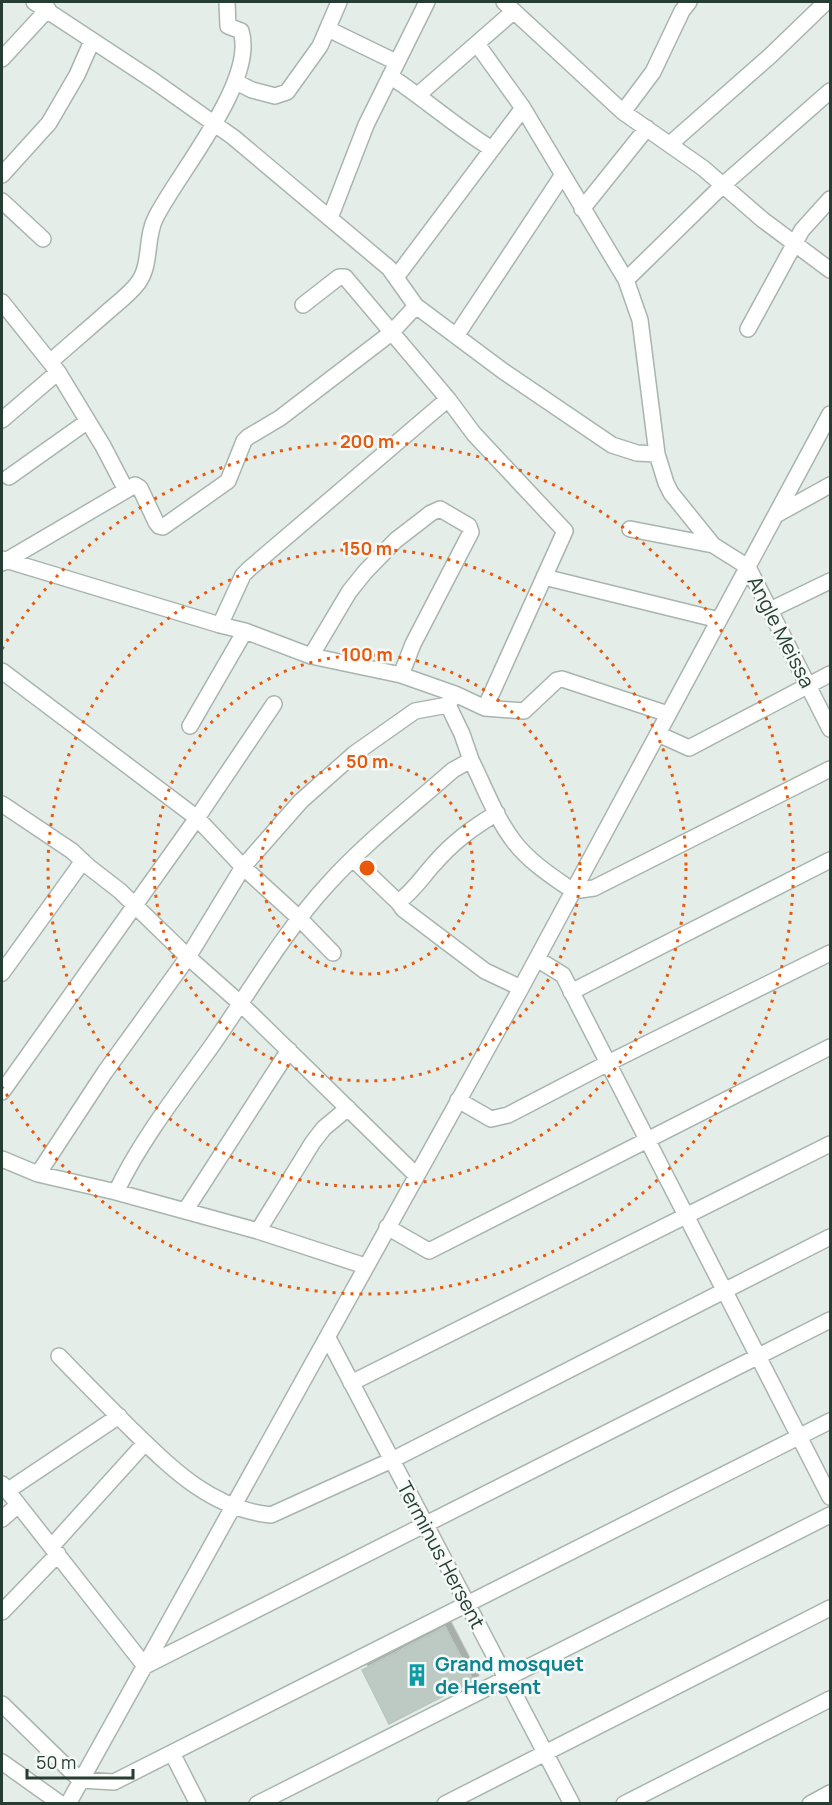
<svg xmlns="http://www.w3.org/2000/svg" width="832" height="1805" viewBox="0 0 832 1805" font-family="Manrope,sans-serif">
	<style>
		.building { fill: #bdcac3; stroke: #b8c6be; stroke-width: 1.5; filter: url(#shadow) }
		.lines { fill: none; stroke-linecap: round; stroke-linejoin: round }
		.minor-casing { stroke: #a8b5ae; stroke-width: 18 }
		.minor { stroke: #fff; stroke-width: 15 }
		.ring { fill: none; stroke: #e8590c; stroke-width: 3; stroke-dasharray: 3 6 }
		.labels { text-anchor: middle; stroke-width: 5; stroke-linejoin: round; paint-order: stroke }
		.street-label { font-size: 20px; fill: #263d33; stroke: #f5f9f7 }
		.culture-label { font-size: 20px; font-weight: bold; fill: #0d838f; stroke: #f5f9f7; text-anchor: start }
		.centre { fill: #e8590c; stroke: #f5f9f7; stroke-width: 3 }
		.ring-label { font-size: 18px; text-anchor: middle; font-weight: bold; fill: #e8590c; stroke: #f5f9f7; stroke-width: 5; stroke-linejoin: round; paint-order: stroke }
	</style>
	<defs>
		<filter id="shadow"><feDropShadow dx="5.5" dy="-5.5" stdDeviation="0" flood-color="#0004"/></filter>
	</defs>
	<rect width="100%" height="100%" fill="#e5ede8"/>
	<path class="building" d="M445,1627L473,1681L389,1724L362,1670Z"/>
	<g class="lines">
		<g class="minor-casing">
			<path id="minor" d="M34,2L154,81L233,137L389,268L416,306L503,371L612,445L637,453L657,454
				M504,2L623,112L703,168L763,220L830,270
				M328,29L396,62
				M477,44L523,108L626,280L640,320L657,454L666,483L671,493L713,545L748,567L830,729
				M2,59L48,9
				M390,76C425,99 456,127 492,149
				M236,82L252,90L275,96L287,92L320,46L339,2
				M419,94L514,11
				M623,112L653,72L682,11L689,2
				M670,144L770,56L826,2
				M2,175L49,123L77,75L92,41
				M2,201L43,239
				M582,209L647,128
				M330,218L366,125L427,2
				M397,276L523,108
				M626,280L723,185L830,91
				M2,302L58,372L103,446L126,490
				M303,305L339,277H345L448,399L474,434L565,531L485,708
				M748,329L802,230L830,199
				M456,336L562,176
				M50,362C68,346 87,330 105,314C116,304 129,295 138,283C152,264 145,237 156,217C178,173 257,81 241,31L228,26L227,2
				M2,420L58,372
				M9,477L88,421
				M776,515L830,485
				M630,529L713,545
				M2,559L220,625L245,631L311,656L401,675L455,694L485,708L524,711L557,680L562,679L668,714
				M2,563L135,485L140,488L156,522L159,526L163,527L228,481L244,441L248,437L280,418L391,333L416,306
				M544,577L719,620
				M770,610L830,581
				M220,625L243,575L249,569L448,399
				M311,656L349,592L365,572L396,540L431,513L440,509L469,526L471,532L413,644L401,675
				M2,671L197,818L243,867L299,918L333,953
				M190,726L245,631
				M658,734L689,748L830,674
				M471,760C485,788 496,819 515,843C531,863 553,877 573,891L594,888L830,769
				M2,804L72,851L89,867L120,891L188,957L241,1004L416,1175
				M353,859L398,902C413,892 422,877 434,864C453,842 472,828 497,813
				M398,902L403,909L485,971L521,988
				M537,959L563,975L830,1497
				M2,973L83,861
				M571,992L830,860
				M2,1092L197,818L274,704
				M458,1100L491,1119L508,1115L608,1063L830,953
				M2,1159L38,1174L116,1192L258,1231L365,1266
				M38,1174L105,1072L188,957L243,867L301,801L354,754L415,711L448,705L455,694
				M116,1192C141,1140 177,1094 211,1047C249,993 283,933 328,884C365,843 411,807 453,770L471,760L462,734L448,705
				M185,1211L289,1050
				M387,1227L429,1251L830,1047
				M258,1231L313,1142L324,1128L348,1108
				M328,1338L572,1804
				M59,1356C82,1380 106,1404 130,1428C171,1468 211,1509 271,1515L392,1460L830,1237
				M351,1383L830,1144
				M2,1484L145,1666L830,1320
				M7,1491L119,1416
				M2,1519L18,1505
				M52,1546L145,1443
				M2,1612L58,1554
				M2,1704L80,1780L114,1782L830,1421
				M172,1753L198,1804
				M2,1762L61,1804
				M68,1804L521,988L830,414
				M257,1804L830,1515
				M445,1804L830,1608
				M624,1804L830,1699
				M810,1804L830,1793"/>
		</g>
		<use href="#minor" class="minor"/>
	</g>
	<g class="ring">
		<circle cx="367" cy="868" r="106"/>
		<circle cx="367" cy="868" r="213"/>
		<circle cx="367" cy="868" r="319"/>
		<path d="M2 649A426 426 0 1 1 2 1087"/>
	</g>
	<defs>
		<g id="building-bare" transform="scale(1.8)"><path d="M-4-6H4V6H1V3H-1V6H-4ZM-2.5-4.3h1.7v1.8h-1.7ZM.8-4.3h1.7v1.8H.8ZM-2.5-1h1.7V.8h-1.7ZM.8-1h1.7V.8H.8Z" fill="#0f9aa8" stroke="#f5f9f7" stroke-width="2.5" paint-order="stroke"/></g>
	</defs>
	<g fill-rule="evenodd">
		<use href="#building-bare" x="417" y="1675"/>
	</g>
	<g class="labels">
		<g class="street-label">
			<text transform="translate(781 632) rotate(63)" y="7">Angle Meissa</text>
			<text transform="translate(441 1555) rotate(62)" y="7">Terminus Hersent</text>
		</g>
		<g class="culture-label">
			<text x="435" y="1671">Grand mosquet<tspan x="435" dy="23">de Hersent</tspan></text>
		</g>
	</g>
	<circle cx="367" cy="868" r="9" class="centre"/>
	<g class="ring-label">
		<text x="367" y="448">200 m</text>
		<text x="367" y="555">150 m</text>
		<text x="367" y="661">100 m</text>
		<text x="367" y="768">50 m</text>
	</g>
	<rect width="832" height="1805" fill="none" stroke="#263d33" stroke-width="6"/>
	<path d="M27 1769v9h106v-9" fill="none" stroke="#263d33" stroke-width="3"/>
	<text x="36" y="1769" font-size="18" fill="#263d33" stroke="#f5f9f7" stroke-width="4.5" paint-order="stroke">50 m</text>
</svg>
